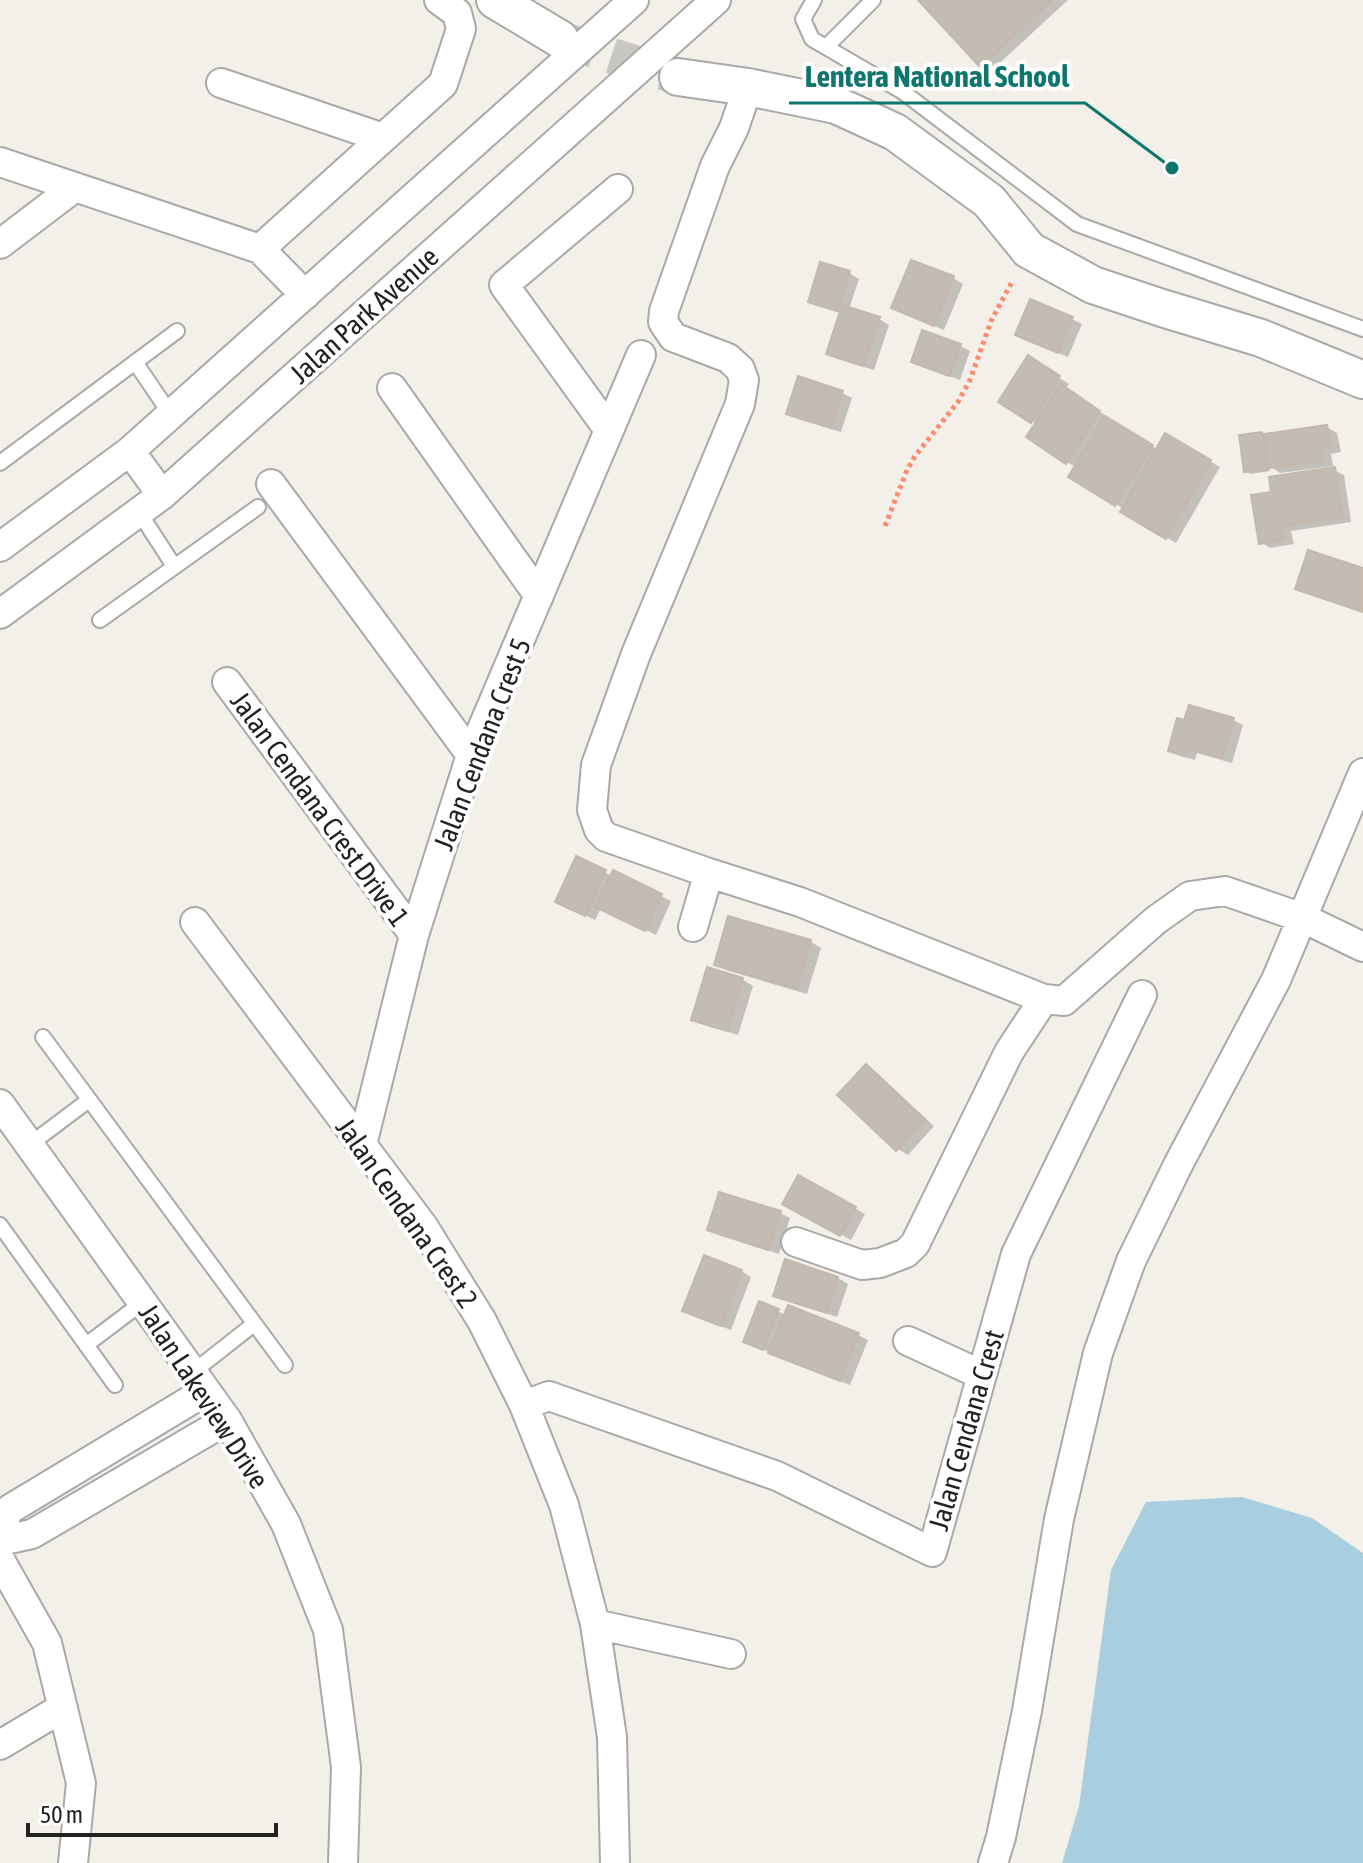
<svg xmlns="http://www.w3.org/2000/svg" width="1363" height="1863" viewBox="0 0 1363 1863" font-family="'Asap Condensed',sans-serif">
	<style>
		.water { fill: #a9cee0 }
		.shadow { fill: #0003 }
		.building { fill: #c3bcb5; stroke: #c4b8aa; stroke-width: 2 }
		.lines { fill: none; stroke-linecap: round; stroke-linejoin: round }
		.tertiary-tunnel { stroke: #c8c7c1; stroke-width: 36; stroke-dasharray: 36 18; stroke-linecap: butt }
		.service-casing { stroke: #a9a9a9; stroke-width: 18 }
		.minor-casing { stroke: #a9a9a9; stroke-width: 32 }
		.tertiary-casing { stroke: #a9a9a9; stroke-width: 40 }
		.path { stroke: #fc8b6f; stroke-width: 5; stroke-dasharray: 4 4; stroke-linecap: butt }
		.service { stroke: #fff; stroke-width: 14 }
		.minor { stroke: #fff; stroke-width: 28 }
		.tertiary { stroke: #fff; stroke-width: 36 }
		.labels { text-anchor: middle; stroke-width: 8; stroke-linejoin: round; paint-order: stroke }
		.street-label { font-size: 28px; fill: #222; stroke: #fff }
		.leader { fill: none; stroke: #0f766e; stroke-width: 3 }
		.callout-dot { fill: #0f766e; stroke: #fff; stroke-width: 3 }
		.callout-label { font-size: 30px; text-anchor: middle; font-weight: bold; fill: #0f766e; stroke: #fff; stroke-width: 8; stroke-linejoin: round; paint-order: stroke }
	</style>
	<rect width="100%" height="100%" fill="#f2f0e9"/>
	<path class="water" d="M1242,1497L1312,1518L1363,1553V1863H1062L1079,1806L1111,1570L1146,1502Z"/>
	<path class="shadow" d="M921,0H1068L991,71L981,65Z
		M849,273L859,279L849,309L879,319L889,325L874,370L838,359L828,353L841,313L820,306L810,301Z
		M953,278L963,284L944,330L903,313Z
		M1072,319L1082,324L1068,357L1027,340Z
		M960,346L970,351L960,380L923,367L913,361Z
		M1038,364L1069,384L1065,389L1109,418L1108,419L1158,450L1166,436L1220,467L1176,543L1123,512L1124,509L1071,476L1076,467L1067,462L1037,424L1001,401Z
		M842,393L852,398L841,432L798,419L788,413Z
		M1327,427L1337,433L1341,452L1331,454L1333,466L1280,473L1270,466V471L1250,474L1246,471L1262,434L1265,436Z
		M1334,470L1344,475L1351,522L1291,531L1294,544L1270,548L1260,542L1273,493Z
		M1363,570V613L1308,594L1297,589Z
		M1233,720L1243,725L1232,763L1197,753L1195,760L1180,756L1170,750Z
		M577,858L612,876L614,873L671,901L656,935L601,908L595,920L567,907Z
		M729,918L811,942L821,948L807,994L726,970L716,964Z
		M708,970L743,980L753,986L738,1035L704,1025L694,1019Z
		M867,1067L877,1073L934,1126L908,1155L898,1149Z
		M799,1177L865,1214L851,1240L785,1204Z
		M780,1213L790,1218L779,1254L719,1235L709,1229Z
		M786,1261L838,1278L848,1284L837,1317L785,1300L775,1295Z
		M741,1271L751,1277L731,1330L694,1316Z
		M760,1303L786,1315L858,1335L868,1340L850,1385L781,1358L749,1343Z"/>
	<path class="building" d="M918,0H1052L980,67Z
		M911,260L954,276L934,326L891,308Z
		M820,262L850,271L837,311L808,302Z
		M1030,299L1073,317L1058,353L1015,335Z
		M842,305L880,317L863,366L826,354Z
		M922,330L961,344L949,376L911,362Z
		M1028,355L1060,376L1031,423L998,402Z
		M798,376L843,391L831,428L786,414Z
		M1061,384L1100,411L1066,464L1026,437Z
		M1105,416L1153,445L1115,506L1068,477Z
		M1327,425L1331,447L1322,449L1323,461L1268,468L1264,434Z
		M1262,432L1267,470L1244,472L1239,435Z
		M1165,433L1211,460L1166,539L1120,512Z
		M1335,467L1342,517L1282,526L1284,539L1259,544L1251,495L1271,492L1269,477Z
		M1308,550L1363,568V612L1295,589Z
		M1189,705L1234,718L1222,758L1187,748L1185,756L1168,751L1177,718L1184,720Z
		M576,856L606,870L585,916L555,902Z
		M613,870L662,894L645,931L595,907Z
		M728,916L811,940L797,989L714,965Z
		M707,967L743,978L728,1031L691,1020Z
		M866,1064L925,1120L896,1151L837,1095Z
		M798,1175L856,1207L840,1236L782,1204Z
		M719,1192L781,1211L768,1250L707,1230Z
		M704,1255L742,1270L721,1326L682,1311Z
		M785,1259L838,1277L827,1313L773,1296Z
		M759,1301L779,1309L763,1350L743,1342Z
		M788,1305L859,1333L840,1381L768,1353Z"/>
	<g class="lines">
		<path class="tertiary-tunnel" d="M560,39L678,77"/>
		<g class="service-casing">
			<path id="service" d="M814,0L803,19L812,39L903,92L1077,224L1363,329
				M826,47L873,0
				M135,362L171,415
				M0,463L177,331
				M139,512L174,566
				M100,620L258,507
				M43,1037L285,1365
				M29,1145L89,1100
				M0,1225L115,1385
				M86,1345L143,1302
				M193,1372L254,1324"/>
		</g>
		<g class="minor-casing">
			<path id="minor" d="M221,83L383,138
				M0,162L260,249L305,295
				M0,244L75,187
				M260,249L443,84L461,29L457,13L439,0
				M392,388L539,596
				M609,430L504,285L618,189
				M130,451L162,495
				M271,484L471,755
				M0,547L130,451L634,0
				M0,614L162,495L716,0
				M227,682L414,935
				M706,872L800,902L1044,999L1064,1001L1156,920L1190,896L1225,891L1303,918L1363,947
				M195,922L423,1226L482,1321L524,1405L564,1505L595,1624L612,1737L615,1863
				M693,927L707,879L706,872L606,837L599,830L592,810L596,765L636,654L740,404L744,380L740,369L728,358L673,337L663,322L664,311L715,166L734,128L748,87
				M0,1104L227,1420L286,1524L328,1630L346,1767L343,1863
				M362,1145L414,935L471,755L641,355
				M796,1242L862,1265L880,1263L906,1253L915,1244L1009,1052L1044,999
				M908,1341L982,1375
				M524,1405L549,1396L777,1476L932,1552L1016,1254L1142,995
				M0,1526L10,1509L206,1391
				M0,1541L32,1534L227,1420
				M0,1560L47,1643L81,1783L73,1863
				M595,1624L731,1654
				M0,1745L62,1708
				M993,1863L1001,1837L1027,1711L1059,1519L1098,1353L1131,1261L1179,1163L1276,980L1363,773"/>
		</g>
		<g class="tertiary-casing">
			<path id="tertiary" d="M495,0L560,39
				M678,77L748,87L836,105L895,132L989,201L1029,250L1093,285L1162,308L1261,338L1363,380"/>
		</g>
		<path class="path" d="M885,526L907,470L915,456L958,402L970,380L991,321L1013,280"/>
		<use href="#service" class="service"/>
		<use href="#minor" class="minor"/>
		<use href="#tertiary" class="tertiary"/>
	</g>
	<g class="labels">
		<g class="street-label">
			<text transform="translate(364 315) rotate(-42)" y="10">Jalan Park Avenue</text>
			<text transform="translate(482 744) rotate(-69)" y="10">Jalan Cendana Crest 5</text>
			<text transform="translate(320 809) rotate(54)" y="10">Jalan Cendana Crest Drive 1</text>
			<text transform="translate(407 1213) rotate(55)" y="10">Jalan Cendana Crest 2</text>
			<text transform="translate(204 1396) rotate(57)" y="10">Jalan Lakeview Drive</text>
			<text transform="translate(966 1430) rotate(-74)" y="10">Jalan Cendana Crest</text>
		</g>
	</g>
	<path class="leader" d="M1172 168L1085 103H789"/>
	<circle class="callout-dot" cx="1172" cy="168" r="8"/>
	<g class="callout-label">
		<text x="937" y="87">Lentera National School</text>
	</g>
	<path d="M28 1823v12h248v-12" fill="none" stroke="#222222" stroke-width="4"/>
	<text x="40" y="1823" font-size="24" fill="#222222" stroke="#ffffff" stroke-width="6" paint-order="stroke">50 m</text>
</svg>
